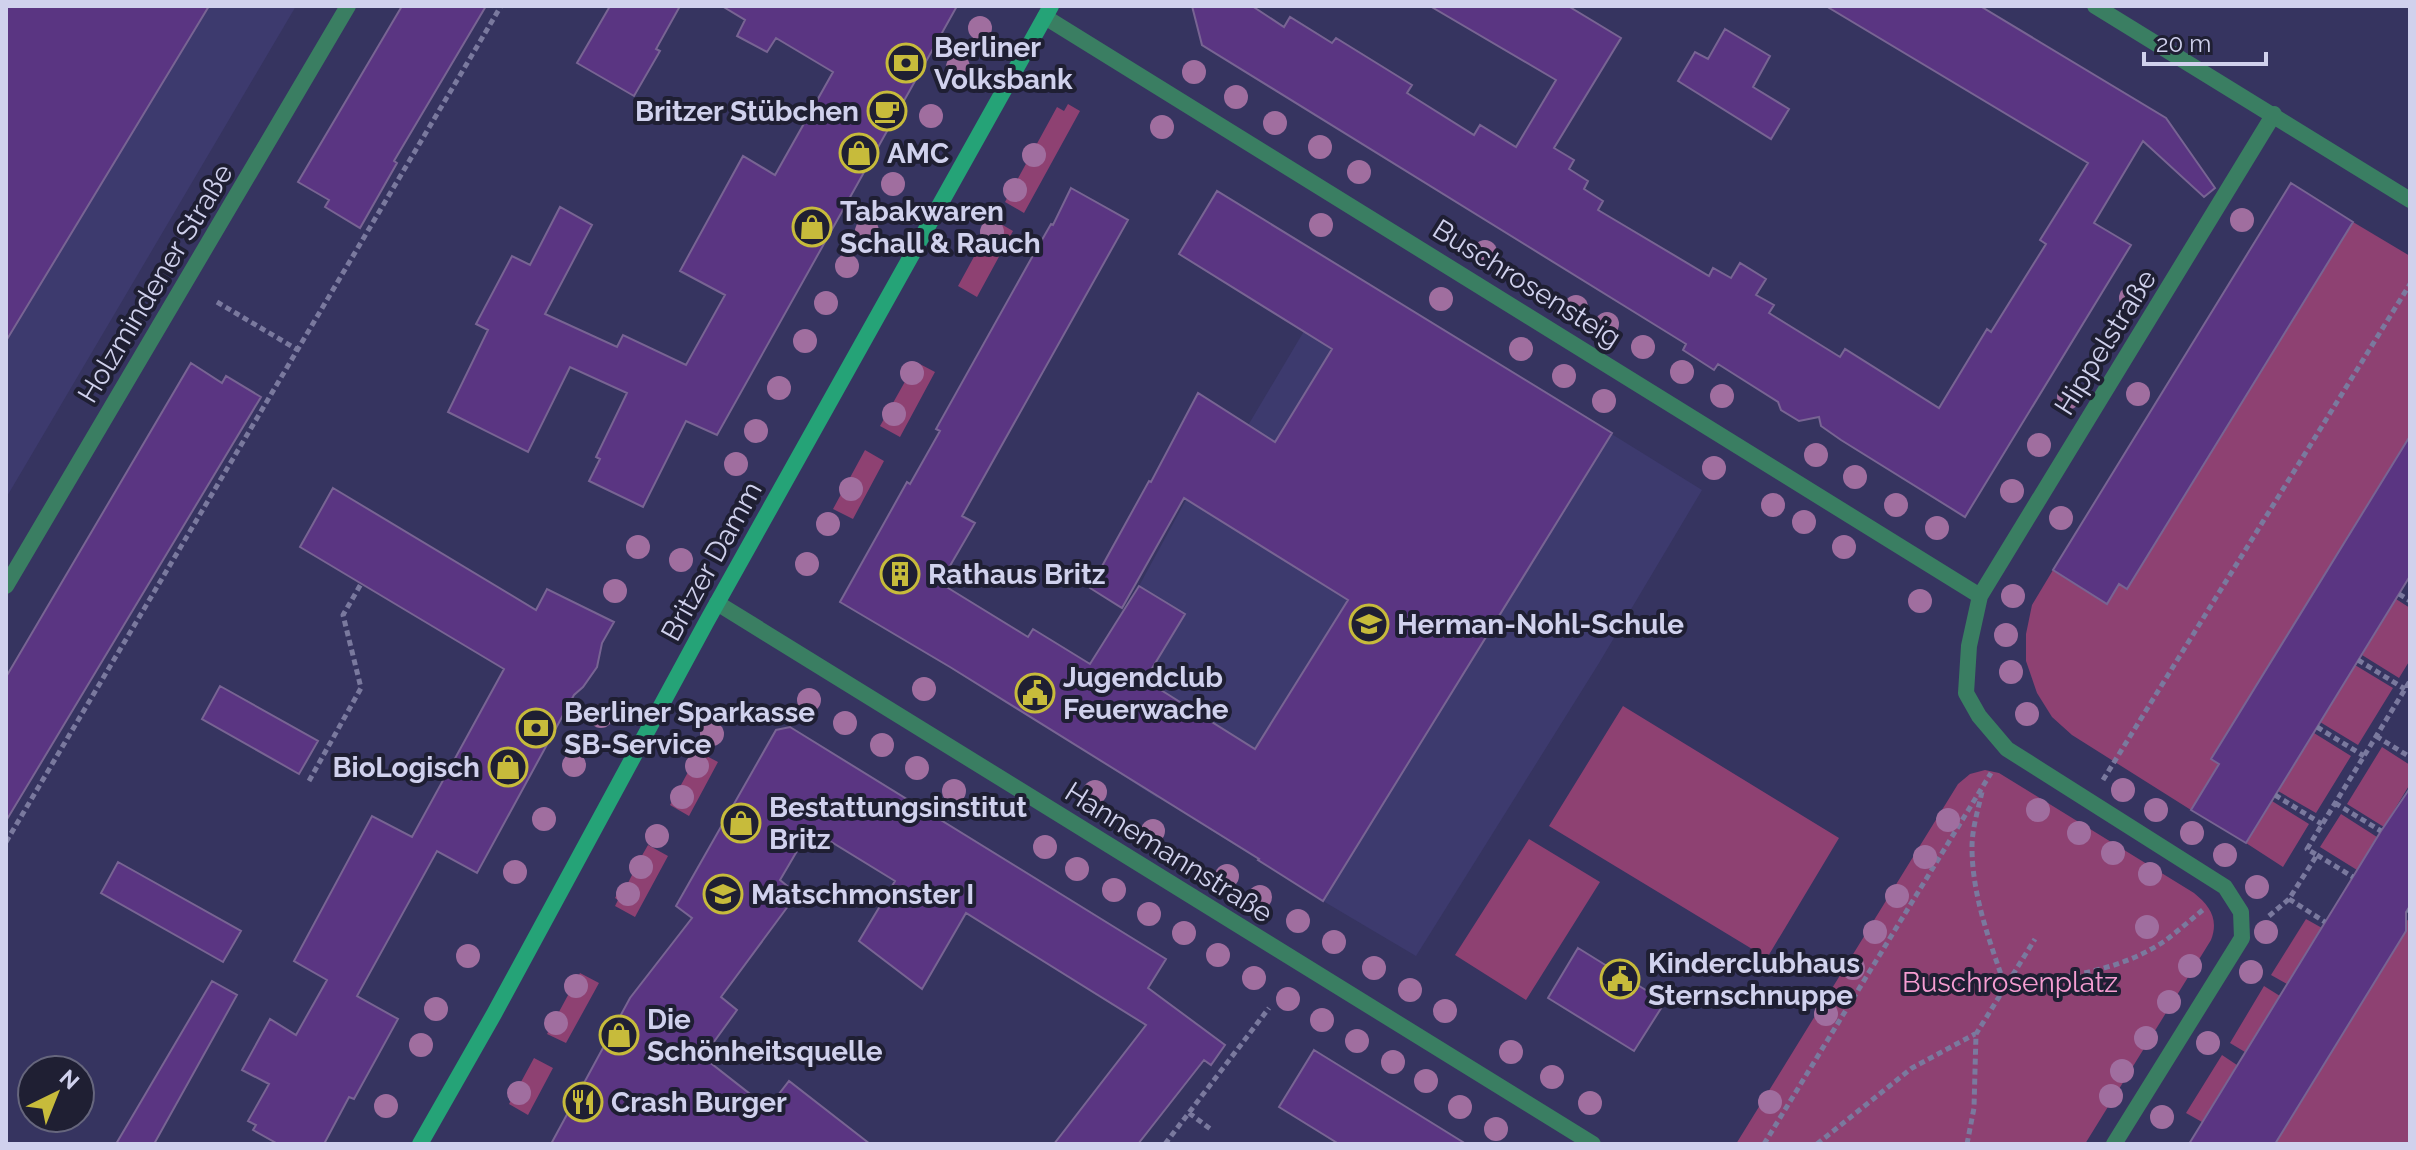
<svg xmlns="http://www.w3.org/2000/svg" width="2416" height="1150" viewBox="0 0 2416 1150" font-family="Raleway,sans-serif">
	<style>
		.built { fill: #3d3a6e }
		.green { fill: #8e4172 }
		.building { fill: #5a3582; stroke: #786493; stroke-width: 2 }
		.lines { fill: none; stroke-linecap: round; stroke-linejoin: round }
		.path { stroke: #7a799e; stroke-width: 5; stroke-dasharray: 6 4; stroke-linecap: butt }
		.minor { stroke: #3a7e62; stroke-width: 16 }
		.secondary { stroke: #25a377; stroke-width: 16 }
		.tree { fill: #a06e9f }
		.labels { text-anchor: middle; stroke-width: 8; stroke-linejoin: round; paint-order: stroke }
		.poi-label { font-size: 28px; font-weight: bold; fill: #d0d1ed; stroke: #1f1f33; text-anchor: start }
		.street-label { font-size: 28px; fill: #d0d1ed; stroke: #1f1f33 }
		.park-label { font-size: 28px; fill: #f69dd2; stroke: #1f1f33 }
	</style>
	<rect width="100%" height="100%" fill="#363460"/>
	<path class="built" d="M6,6H296L6,498Z
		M1342,267L1702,490L1599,663L1416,956L1323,901L1159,797L1157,798L1087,752L1121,696L1090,665L1139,586L1210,456L1224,466Z"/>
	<path class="green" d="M1068,104L1080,111L1024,213L1005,202L1057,107L1064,111Z
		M994,220L1013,231L977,297L958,286Z
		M2353,222L2410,256V436L2211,759L2219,764L2191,810L2072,735L2052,717L2037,693L2026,661V634L2032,605L2053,570L2106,604L2119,584L2127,589Z
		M916,362L935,372L900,437L880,426Z
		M865,450L884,461L853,519L833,509Z
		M2396,599L2410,608V660L2399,678L2362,655Z
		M2355,665L2393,688L2358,745L2320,722Z
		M1623,706L1839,838L1767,958L1549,826Z
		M2314,733L2351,756L2316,813L2278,791Z
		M2382,747L2410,765V784L2384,827L2347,804Z
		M699,752L718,762L689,816L670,805Z
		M1985,770L1999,773L2194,893C2210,906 2219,919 2211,940L2085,1144H1736L1958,784L1970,774Z
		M2272,801L2309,824L2283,867L2246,843Z
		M2341,814L2377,837L2357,870L2320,847Z
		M1529,839L1600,882L1526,1000L1455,955Z
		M648,845L668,856L635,917L615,906L618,900L615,898L621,886L626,887L635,869L632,866L636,858L640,859Z
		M2403,917L2410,922V1144H2275L2406,931L2407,923Z
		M2306,919L2322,928L2287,984L2271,975Z
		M580,973L599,983L566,1043L547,1034Z
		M2264,986L2280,996L2245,1052L2230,1043Z
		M2222,1055L2237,1065L2202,1122L2186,1113Z
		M534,1058L553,1068L528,1115L509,1104Z"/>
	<path class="building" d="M6,6H209L6,341Z
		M402,6H486L394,161L397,163L360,228L325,207L329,200L298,182Z
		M610,6H680L656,49L660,51L634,96L577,63Z
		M722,6H957L717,435L686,421L643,507L589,481L600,459L596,457L627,393L570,367L528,452L448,412L488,330L476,324L512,256L530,265L560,207L592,225L545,314L617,347L623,335L686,365L725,295L680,271L743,156L775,175L833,72L776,38L767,52L737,36L745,20Z
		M1192,6H1252L1284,27L1290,17L1332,43L1336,38L1412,85L1407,93L1474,135L1480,125L1516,147L1556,80L1430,6H1568L1621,38L1554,148L1574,160L1569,169L1588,181L1584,189L1603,201L1598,210L1709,276L1713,268L1731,278L1740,263L1766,279L1756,295L1774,305L1769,313L1840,357L1845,349L1939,408L1987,329L1991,332L2046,244L2040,240L2088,163L1826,6H1980L2166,118L2215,188L2204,197L2143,141L2094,223L2131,245L1965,517L1841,440L1821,426L1819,417L1799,421L1781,410L1778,402L1718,364L1714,370L1683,350L1686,344L1202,45Z
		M1725,29L1770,56L1753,87L1789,109L1771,139L1678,81L1695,52L1708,59Z
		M2291,183L2353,222L2127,589L2119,584L2107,604L2053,570Z
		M1071,188L1128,220L962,516L975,523L940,583L1028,637L1033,629L1090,664L1139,586L1185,614L1145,680L1255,749L1348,600L1184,498L1122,608L1090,588L1149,481L1151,482L1198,393L1275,442L1332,349L1179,254L1217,191L1612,433L1323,901L1258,860L1259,859L950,667L840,602L907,482L910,484L940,431L936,429L1031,259L1051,224L1053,225Z
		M191,363L222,383L226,376L261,397L6,821V677Z
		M2410,436V576L2246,843L2191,810L2219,764L2211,759Z
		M333,488L536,610L547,589L614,622L602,643L597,667L583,687L574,695L477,873L437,851L357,996L398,1019L354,1099L349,1097L324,1144H278L253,1130L256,1125L248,1121L269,1084L242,1070L270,1019L296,1035L327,980L294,961L372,816L412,837L504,669L300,547Z
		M220,686L318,741L299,774L202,719Z
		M790,727L1166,959L1148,988L1225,1045L1211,1065L1204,1060L1138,1144H1054L1146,1025L966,913L922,989L859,941L895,881L810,829L780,880L797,894L721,997L737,1010L703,1057L768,1108L789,1081L870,1144H551L630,998L692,918L676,906L776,730Z
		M2410,788V906L2406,912V931L2275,1144H2189L2381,831Z
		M118,862L241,931L223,962L101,893Z
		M1578,948L1665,1002L1634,1051L1548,998Z
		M212,981L237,995L154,1144H116Z
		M1314,1050L1466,1144H1339L1279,1107Z"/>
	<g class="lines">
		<path class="path" d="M217,302L298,350
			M2399,594L2410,601
			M2358,660L2405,689
			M2317,727L2364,756
			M2376,736L2410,757
			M2103,780L2410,284
			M309,781L361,688L343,615L361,584
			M1982,792C1978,810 1972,829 1972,847C1972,896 1990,942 2005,986C2060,978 2120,972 2166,940C2179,930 2192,919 2205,908
			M2275,795L2322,824
			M2335,803L2381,831
			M6,842L501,6
			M2317,855L2353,877
			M2289,899L2325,922
			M2407,910L2410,911
			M2269,916L2289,899L2317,855L2307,849L2410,681
			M1189,1113L1213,1131
			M1165,1144L1269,1008
			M1764,1144L1991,773
			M1817,1144L1912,1068L1975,1034
			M1967,1144L1974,1108L1976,1034L2035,939"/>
		<path class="minor" d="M2095,6L2410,200
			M1045,17L1980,596
			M6,586L348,6
			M717,603L1593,1144
			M2114,1144L2242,938L2241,912L2225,887L2007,749L1979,716L1966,693L1969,646L1980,596L2274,114"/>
		<path class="secondary" d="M420,1144L494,1014L707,621L1051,6"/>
	</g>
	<g class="tree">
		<circle cx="980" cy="28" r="12"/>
		<circle cx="958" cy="67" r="12"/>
		<circle cx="1194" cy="72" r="12"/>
		<circle cx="1236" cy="97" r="12"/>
		<circle cx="931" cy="116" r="12"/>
		<circle cx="1275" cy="123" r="12"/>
		<circle cx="1162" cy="127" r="12"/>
		<circle cx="1320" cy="147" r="12"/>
		<circle cx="1034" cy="155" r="12"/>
		<circle cx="1359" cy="172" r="12"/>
		<circle cx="893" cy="184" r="12"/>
		<circle cx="1015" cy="190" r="12"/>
		<circle cx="2242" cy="220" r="12"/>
		<circle cx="1321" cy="225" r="12"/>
		<circle cx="867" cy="231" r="12"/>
		<circle cx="992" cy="232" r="12"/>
		<circle cx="1485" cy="252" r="12"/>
		<circle cx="847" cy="266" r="12"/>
		<circle cx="2131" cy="298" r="12"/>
		<circle cx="1441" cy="299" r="12"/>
		<circle cx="826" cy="303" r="12"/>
		<circle cx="1576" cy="307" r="12"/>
		<circle cx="1607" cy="324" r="12"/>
		<circle cx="805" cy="341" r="12"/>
		<circle cx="1643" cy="347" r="12"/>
		<circle cx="1521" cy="349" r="12"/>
		<circle cx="1682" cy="372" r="12"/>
		<circle cx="912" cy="373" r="12"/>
		<circle cx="1564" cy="376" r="12"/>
		<circle cx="779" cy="388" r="12"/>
		<circle cx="2138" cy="394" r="12"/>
		<circle cx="1722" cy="396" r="12"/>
		<circle cx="2069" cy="397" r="12"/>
		<circle cx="1604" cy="401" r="12"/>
		<circle cx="894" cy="414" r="12"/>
		<circle cx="756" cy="431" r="12"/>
		<circle cx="2039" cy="445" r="12"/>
		<circle cx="1816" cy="455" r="12"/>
		<circle cx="736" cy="464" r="12"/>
		<circle cx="1714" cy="468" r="12"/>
		<circle cx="1855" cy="477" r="12"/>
		<circle cx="851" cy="489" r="12"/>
		<circle cx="2012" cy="491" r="12"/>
		<circle cx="1773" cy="505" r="12"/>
		<circle cx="1896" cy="505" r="12"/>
		<circle cx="2061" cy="518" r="12"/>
		<circle cx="1804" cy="522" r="12"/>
		<circle cx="828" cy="524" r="12"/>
		<circle cx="1937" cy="528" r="12"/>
		<circle cx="638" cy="547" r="12"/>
		<circle cx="1844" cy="547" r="12"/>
		<circle cx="681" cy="560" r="12"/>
		<circle cx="807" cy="564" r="12"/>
		<circle cx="615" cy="591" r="12"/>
		<circle cx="2013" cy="596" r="12"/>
		<circle cx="1920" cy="601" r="12"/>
		<circle cx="2006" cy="635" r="12"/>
		<circle cx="2011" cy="672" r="12"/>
		<circle cx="924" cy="689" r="12"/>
		<circle cx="809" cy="700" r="12"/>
		<circle cx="2027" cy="714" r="12"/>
		<circle cx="601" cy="716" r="12"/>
		<circle cx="845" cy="723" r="12"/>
		<circle cx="712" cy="734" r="12"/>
		<circle cx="882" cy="745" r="12"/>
		<circle cx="574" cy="765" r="12"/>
		<circle cx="697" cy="766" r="12"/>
		<circle cx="917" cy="768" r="12"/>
		<circle cx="2123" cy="790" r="12"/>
		<circle cx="954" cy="791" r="12"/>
		<circle cx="1095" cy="792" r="12"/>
		<circle cx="682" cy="797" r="12"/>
		<circle cx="2038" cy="810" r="12"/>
		<circle cx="2156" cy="810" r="12"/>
		<circle cx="544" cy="819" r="12"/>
		<circle cx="1948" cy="820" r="12"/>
		<circle cx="1153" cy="831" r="12"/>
		<circle cx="2079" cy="833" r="12"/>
		<circle cx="2192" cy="833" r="12"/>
		<circle cx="657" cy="836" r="12"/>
		<circle cx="1045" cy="847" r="12"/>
		<circle cx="2113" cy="853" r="12"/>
		<circle cx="2225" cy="855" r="12"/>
		<circle cx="1925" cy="857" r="12"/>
		<circle cx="641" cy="867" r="12"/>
		<circle cx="1077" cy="869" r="12"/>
		<circle cx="515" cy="872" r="12"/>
		<circle cx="2150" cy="874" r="12"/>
		<circle cx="1227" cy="876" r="12"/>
		<circle cx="2257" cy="887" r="12"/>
		<circle cx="1114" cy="890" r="12"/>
		<circle cx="628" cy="894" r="12"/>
		<circle cx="1897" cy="896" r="12"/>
		<circle cx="1260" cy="897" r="12"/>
		<circle cx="1149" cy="914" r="12"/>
		<circle cx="1298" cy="921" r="12"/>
		<circle cx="2147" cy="927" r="12"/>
		<circle cx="1875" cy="932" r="12"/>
		<circle cx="2266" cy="932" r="12"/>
		<circle cx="1184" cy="933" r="12"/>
		<circle cx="1334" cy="942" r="12"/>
		<circle cx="1218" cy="955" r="12"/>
		<circle cx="468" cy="956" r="12"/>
		<circle cx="2190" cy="966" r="12"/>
		<circle cx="1374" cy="968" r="12"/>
		<circle cx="1853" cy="968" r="12"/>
		<circle cx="2251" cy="972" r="12"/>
		<circle cx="1254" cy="978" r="12"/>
		<circle cx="576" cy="986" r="12"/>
		<circle cx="1410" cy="990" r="12"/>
		<circle cx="1288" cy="999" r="12"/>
		<circle cx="2169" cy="1002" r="12"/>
		<circle cx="436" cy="1009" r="12"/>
		<circle cx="1445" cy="1011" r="12"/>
		<circle cx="1826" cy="1014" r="12"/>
		<circle cx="1322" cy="1020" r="12"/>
		<circle cx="556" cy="1023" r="12"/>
		<circle cx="2146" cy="1038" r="12"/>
		<circle cx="1357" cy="1041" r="12"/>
		<circle cx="2208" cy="1043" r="12"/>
		<circle cx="421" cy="1045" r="12"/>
		<circle cx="1511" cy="1052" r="12"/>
		<circle cx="1393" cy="1062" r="12"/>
		<circle cx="2122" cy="1071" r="12"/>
		<circle cx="1552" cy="1077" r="12"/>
		<circle cx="1426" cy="1081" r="12"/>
		<circle cx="519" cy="1093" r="12"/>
		<circle cx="2111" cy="1096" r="12"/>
		<circle cx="1770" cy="1102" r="12"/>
		<circle cx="1590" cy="1103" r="12"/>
		<circle cx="386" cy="1106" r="12"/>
		<circle cx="1460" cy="1107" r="12"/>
		<circle cx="2162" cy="1117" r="12"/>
		<circle cx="1496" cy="1129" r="12"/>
	</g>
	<defs>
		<g id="bank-ring" transform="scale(2)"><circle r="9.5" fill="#1f1f33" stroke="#c7bb3b" stroke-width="1.5"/><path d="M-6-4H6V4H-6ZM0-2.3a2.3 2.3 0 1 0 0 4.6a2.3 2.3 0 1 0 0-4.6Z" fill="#c7bb3b"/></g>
		<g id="cafe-ring" transform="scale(2)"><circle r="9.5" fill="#1f1f33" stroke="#c7bb3b" stroke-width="1.5"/><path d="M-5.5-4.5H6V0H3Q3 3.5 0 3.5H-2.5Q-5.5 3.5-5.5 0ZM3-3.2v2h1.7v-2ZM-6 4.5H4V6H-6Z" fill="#c7bb3b"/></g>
		<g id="shop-ring" transform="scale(2)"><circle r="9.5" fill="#1f1f33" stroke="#c7bb3b" stroke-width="1.5"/><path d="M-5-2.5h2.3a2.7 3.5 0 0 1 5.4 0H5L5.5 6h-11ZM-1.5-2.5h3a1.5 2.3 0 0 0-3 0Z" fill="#c7bb3b"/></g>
		<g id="building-ring" transform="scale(2)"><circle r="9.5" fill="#1f1f33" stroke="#c7bb3b" stroke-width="1.5"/><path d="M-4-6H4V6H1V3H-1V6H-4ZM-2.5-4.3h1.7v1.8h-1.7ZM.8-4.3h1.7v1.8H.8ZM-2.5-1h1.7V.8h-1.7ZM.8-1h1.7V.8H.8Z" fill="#c7bb3b"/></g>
		<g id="school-ring" transform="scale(2)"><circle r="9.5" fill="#1f1f33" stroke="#c7bb3b" stroke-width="1.5"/><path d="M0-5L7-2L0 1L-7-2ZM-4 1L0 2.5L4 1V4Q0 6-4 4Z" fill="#c7bb3b"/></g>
		<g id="civic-ring" transform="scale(2)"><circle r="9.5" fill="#1f1f33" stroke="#c7bb3b" stroke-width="1.5"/><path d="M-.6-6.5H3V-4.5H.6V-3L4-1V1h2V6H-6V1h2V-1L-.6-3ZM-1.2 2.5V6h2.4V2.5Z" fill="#c7bb3b"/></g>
		<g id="restaurant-ring" transform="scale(2)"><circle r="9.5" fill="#1f1f33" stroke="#c7bb3b" stroke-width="1.5"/><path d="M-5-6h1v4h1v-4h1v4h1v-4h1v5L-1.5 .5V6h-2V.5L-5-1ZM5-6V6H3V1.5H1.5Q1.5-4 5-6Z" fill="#c7bb3b"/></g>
	</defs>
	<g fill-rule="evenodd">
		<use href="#bank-ring" x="906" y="63"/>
		<use href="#cafe-ring" x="887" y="111"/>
		<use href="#shop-ring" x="859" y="153"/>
		<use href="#shop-ring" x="812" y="227"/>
		<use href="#building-ring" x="900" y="574"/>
		<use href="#school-ring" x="1369" y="624"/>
		<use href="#civic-ring" x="1035" y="693"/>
		<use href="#bank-ring" x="536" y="728"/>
		<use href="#shop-ring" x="508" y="767"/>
		<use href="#shop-ring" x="741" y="823"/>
		<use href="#school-ring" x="723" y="894"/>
		<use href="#civic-ring" x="1620" y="979"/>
		<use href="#shop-ring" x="619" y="1035"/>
		<use href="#restaurant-ring" x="583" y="1102"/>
	</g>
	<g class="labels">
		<g class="poi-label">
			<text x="934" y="57">Berliner<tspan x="934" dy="32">Volksbank</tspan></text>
			<text x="859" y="121" text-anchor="end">Britzer Stübchen</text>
			<text x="887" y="163">AMC</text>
			<text x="840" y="221">Tabakwaren<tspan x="840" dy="32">Schall &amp; Rauch</tspan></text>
			<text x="928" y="584">Rathaus Britz</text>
			<text x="1397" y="634">Herman-Nohl-Schule</text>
			<text x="1063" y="687">Jugendclub<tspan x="1063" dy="32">Feuerwache</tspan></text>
			<text x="564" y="722">Berliner Sparkasse<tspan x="564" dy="32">SB-Service</tspan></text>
			<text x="480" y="777" text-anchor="end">BioLogisch</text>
			<text x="769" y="817">Bestattungsinstitut<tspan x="769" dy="32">Britz</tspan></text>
			<text x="751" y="904">Matschmonster I</text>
			<text x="1648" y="973">Kinderclubhaus<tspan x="1648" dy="32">Sternschnuppe</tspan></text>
			<text x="647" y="1029">Die<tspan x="647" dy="32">Schönheitsquelle</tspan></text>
			<text x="611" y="1112">Crash Burger</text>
		</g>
		<g class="street-label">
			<text transform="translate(155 283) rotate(-59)" y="10">Holzmindener Straße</text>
			<text transform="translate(1527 283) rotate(32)" y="10">Buschrosensteig</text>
			<text transform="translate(2105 342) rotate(-58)" y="10">Hippelstraße</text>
			<text transform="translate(711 561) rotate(-61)" y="10">Britzer Damm</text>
			<text transform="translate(1169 852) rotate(32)" y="10">Hannemannstraße</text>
		</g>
		<g class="park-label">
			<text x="2010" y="992">Buschrosenplatz</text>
		</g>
	</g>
	<rect width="2416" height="1150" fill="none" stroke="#d0d1ed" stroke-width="16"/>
	<g transform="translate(56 1094) rotate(43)"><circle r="38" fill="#1f1f33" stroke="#66667d" stroke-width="2"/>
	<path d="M0-6L14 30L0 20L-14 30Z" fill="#c7bb3b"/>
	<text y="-12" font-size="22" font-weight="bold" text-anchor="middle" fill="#d0d1ed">N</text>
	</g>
	<path d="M2144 52v12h122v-12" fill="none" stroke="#d0d1ed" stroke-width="4"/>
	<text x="2156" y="52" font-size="24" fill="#d0d1ed" stroke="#1f1f33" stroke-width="6" paint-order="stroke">20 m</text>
</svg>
